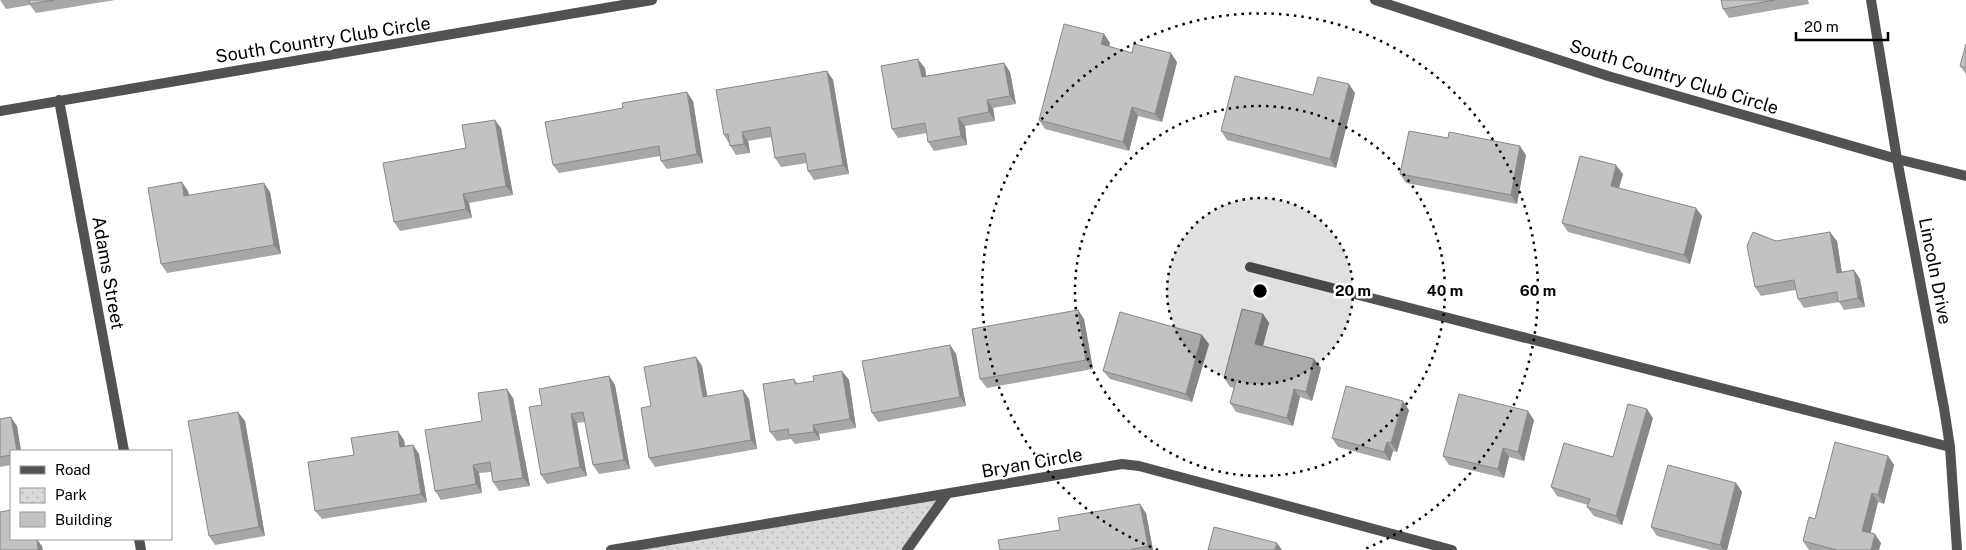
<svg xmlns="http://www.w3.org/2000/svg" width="1966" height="550" viewBox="0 0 1966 550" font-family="'Public Sans',sans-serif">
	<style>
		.park { fill: url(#park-dots) }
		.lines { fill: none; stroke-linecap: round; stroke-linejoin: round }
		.lane { stroke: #525252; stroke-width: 10 }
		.street { stroke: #525252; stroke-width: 10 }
		.wall { fill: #a7a7a7 }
		.shaded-wall { fill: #888 }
		.building { fill: #c2c2c2; stroke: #888 }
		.ring { fill: none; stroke: #000; stroke-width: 2.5; stroke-dasharray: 2.5 5 }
		.labels { text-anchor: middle; stroke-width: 5; stroke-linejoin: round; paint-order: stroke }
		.street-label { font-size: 18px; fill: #000; stroke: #fff }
		.centre { fill: #000; stroke: #fff; stroke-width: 2.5 }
		.ring-label { font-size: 15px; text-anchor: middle; font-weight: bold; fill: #000; stroke: #fff; stroke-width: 5; stroke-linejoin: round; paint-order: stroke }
	</style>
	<defs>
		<pattern id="park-dots" width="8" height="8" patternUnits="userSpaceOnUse" patternTransform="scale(1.25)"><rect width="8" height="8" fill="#d9d9d9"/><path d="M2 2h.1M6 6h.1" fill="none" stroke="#b8b8b8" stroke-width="1.8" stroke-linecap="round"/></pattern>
	</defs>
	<rect width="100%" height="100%" fill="#fff"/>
	<path class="park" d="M947,494L907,550H611Z"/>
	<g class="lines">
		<path class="lane" d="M1250,267L1950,447"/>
		<path class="street" d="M1375,0L1608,76L1897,159L1966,176
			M1871,0L1897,159L1944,408L1950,447L1957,550
			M59,100L124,451
			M0,111L652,0
			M139,539L141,550
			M611,550L1122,464L1139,466L1452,550
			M907,550L947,494"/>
	</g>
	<path class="wall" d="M0,0H115L36,13L30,5L6,9Z
		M1721,0H1808L1809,4L1729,18L1723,9Z
		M1104,34L1110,43L1109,47L1132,53L1177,62L1162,122L1138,116L1129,151L1045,129L1039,120Z
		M1966,44V74L1960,66Z
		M1004,63L1010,72L1016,104L993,108L995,121L965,126L967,145L934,151L928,142L927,133L898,138L892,129L925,68L926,76Z
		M827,71L833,80L849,174L814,180L808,171L807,163L781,167L775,158L771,137L748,141L750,153L736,155L724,135Z
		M1355,93L1336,168L1227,140L1221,131L1313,95Z
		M693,101L703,163L667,169L661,161L660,156L559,173L553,165Z
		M501,128L513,195L469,203L472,218L400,231L394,222L466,148Z
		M1526,155L1517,204L1406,183L1400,174Z
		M1623,174L1619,188L1702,216L1690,264L1568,232L1562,223Z
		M188,191L189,195L270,192L281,254L167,273L161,264Z
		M1837,241L1842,272L1854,270L1860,279L1865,307L1844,310L1839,302L1804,308L1798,299L1796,290L1761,296L1755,287Z
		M1078,310L1084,319L1093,369L987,388L980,379Z
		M1263,314L1269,323L1263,346L1314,359L1321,368L1312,401L1300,397L1293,426L1236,412L1230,403L1234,388L1230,387L1224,378Z
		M1209,344L1192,402L1110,379L1103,371Z
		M950,345L956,354L966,406L878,422L872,413Z
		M696,357L702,366L707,396L749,399L757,449L655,467L649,458L651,406Z
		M842,371L849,380L856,428L819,434L820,440L795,444L791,439L777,441L770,432L794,379L798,384L814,381Z
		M609,376L615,385L630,469L599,474L593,465L585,422L577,423L587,476L547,484L541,475L542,405Z
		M513,398L530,486L499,491L493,482L491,472L479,473L482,493L441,500L435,491L482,421Z
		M1409,410L1397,452L1393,451L1390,461L1338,447L1332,438Z
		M1653,418L1622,525L1594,516L1587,507L1588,505L1557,496L1551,487L1613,457Z
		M0,419L17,426L21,451H11V465L0,467Z
		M1534,420L1524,461L1509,457L1504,478L1449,465L1443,456Z
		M245,421L265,536L215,545L209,536Z
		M404,440L405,446L413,445L419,454L427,502L322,519L315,511L354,455Z
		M1888,456L1894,465L1884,504L1878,502L1870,533L1881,543L1879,550H1809L1803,541L1815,519Z
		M1736,483L1742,492L1727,550H1711L1657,536L1651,527Z
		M1146,513L1153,550H1000L1060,530Z"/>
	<path class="shaded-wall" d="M1104,34L1110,43L1107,53L1101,44Z
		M1171,53L1177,62L1162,122L1155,114Z
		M918,59L925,68L928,86L922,77Z
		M1004,63L1010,72L1016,104L1010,96Z
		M827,71L833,80L849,174L843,165Z
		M1349,84L1355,93L1336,168L1330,159Z
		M687,92L693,101L703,163L697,154Z
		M987,100L993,108L995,121L989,112Z
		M1132,107L1138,116L1129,151L1123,142Z
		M958,118L965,126L967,145L961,136Z
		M495,120L501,128L513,195L506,186Z
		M742,132L748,141L750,153L744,144Z
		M1520,146L1526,155L1517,204L1511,195Z
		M1616,165L1623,174L1617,194L1611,186Z
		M182,182L188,191L191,205L184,196Z
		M264,183L270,192L281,254L274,245Z
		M463,194L469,203L472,218L466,209Z
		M1696,208L1702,216L1690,264L1684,255Z
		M1830,232L1837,241L1843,282L1837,273Z
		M1854,270L1860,279L1865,307L1858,298Z
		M1078,310L1084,319L1093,369L1086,360Z
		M1263,314L1269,323L1261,353L1255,344Z
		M1202,335L1209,344L1192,402L1186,394Z
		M950,345L956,354L966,406L960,397Z
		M696,357L702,366L709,406L703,397Z
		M1314,359L1321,368L1312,401L1306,392Z
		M842,371L849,380L856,428L850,419Z
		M609,376L615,385L630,469L624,460Z
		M507,389L513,398L530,486L523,478Z
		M1294,389L1300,397L1293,426L1287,418Z
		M743,390L749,399L757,449L751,440Z
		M1403,401L1409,410L1397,452L1391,443Z
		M1647,409L1653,418L1622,525L1616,516Z
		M1528,411L1534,420L1524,461L1518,452Z
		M238,412L245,421L265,536L259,527Z
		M571,414L577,423L587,476L580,467Z
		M11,417L17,426L21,451H17Z
		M813,425L819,434L820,440L814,432Z
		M398,431L404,440L406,456L400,447Z
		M1387,442L1393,451L1390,461L1384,452Z
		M413,445L419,454L427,502L421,494Z
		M1503,448L1509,457L1504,478L1498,469Z
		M1888,456L1894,465L1884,504L1878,495Z
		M473,465L479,473L482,493L476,484Z
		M1736,483L1742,492L1727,550H1723L1720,545Z
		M1872,493L1878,502L1869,540L1862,531Z
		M1140,504L1146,513L1153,550H1150L1148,546Z
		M1875,534L1881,543L1879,550H1871Z
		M37,539L42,546L43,550H38Z
		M1277,543L1282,550H1275Z"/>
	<path class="building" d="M29,0H54L30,4Z
		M1721,0H1775L1723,9Z
		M1064,24L1104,34L1101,44L1132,53L1134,44L1171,53L1155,114L1132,107L1123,142L1039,120Z
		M1966,44V68L1960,66Z
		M918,59L922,77L1004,63L1010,96L987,100L989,112L958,118L961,136L928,142L925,123L892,129L881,66Z
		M827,71L843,165L808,171L805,153L775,158L770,127L742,132L744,144L730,146L728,134L724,135L716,90Z
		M1235,76L1313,95L1318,77L1349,84L1330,159L1221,131Z
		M687,92L697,154L661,161L659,146L553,165L545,122L623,108L622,103Z
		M495,120L506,186L463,194L466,209L394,222L383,163L466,148L462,125Z
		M1409,131L1448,138L1449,132L1520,146L1511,195L1400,174Z
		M1580,156L1616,165L1611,186L1696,208L1684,255L1562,223Z
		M182,182L184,196L264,183L274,245L161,264L148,188Z
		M1753,232L1776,241L1830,232L1837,273L1854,270L1858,298L1838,302L1837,292L1798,299L1794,280L1755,287L1747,246Z
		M1242,309L1263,314L1255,344L1314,359L1306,392L1294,389L1287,418L1230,403L1236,381L1224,378Z
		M1078,310L1086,360L980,379L972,329Z
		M1120,312L1202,335L1186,394L1103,371Z
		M950,345L960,397L872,413L862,361Z
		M696,357L703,397L743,390L751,440L649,458L641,408L651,406L644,367Z
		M842,371L850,419L813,425L814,432L789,435L788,429L770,432L763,384L794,379L795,384L814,381L813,376Z
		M609,376L624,460L593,465L583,412L571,414L580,467L541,475L529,407L542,405L539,389Z
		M1346,386L1403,401L1391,443L1387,442L1384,452L1332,438Z
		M507,389L523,478L493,482L490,462L473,465L476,484L435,491L425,430L482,421L478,393Z
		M1459,394L1528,411L1518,452L1503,448L1498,469L1443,456Z
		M1628,404L1647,409L1616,516L1587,507L1590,499L1551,487L1564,443L1613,457Z
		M238,412L259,527L209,536L188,421Z
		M11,417L17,451H11V455L0,457V419Z
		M398,431L400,447L413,445L421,494L315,511L308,462L354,455L351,438Z
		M1835,442L1888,456L1878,495L1872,493L1862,531L1875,534L1871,550H1837L1803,541L1809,517L1815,519Z
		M1668,465L1736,483L1720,545L1651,527Z
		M1140,504L1148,546L1129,550H1000L998,540L1060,530L1058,518Z
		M11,510V539H37L38,550H0V512Z
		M1214,527L1277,543L1275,550H1208Z"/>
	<circle cx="1260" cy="291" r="93" fill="#000" fill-opacity=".12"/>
	<g class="ring">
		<circle cx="1260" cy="291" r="93"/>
		<circle cx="1260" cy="291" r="185"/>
		<path d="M1158 550A278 278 0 1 1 1362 550"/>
	</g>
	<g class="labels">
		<g class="street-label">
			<text transform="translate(323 40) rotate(-9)" y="6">South Country Club Circle</text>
			<text transform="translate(1674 77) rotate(17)" y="6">South Country Club Circle</text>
			<text transform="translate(1935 271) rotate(79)" y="6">Lincoln Drive</text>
			<text transform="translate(108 273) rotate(80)" y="6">Adams Street</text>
			<text transform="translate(1032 463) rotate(-10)" y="6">Bryan Circle</text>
		</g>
	</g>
	<circle cx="1260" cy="291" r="8" class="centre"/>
	<g class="ring-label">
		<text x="1353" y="296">20 m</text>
		<text x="1445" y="296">40 m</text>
		<text x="1538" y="296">60 m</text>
	</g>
	<rect x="10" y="450" width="162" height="90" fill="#ffffff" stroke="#999999"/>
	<rect x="20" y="466" width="25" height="8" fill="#525252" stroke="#999999"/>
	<text x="55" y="475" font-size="15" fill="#000000">Road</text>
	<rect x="20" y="488" width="25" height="15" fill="url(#park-dots)" stroke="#999999"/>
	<text x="55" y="500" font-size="15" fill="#000000">Park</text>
	<rect x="20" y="512" width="25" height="15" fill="#c2c2c2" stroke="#999999"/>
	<text x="55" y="525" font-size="15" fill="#000000">Building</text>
	<path d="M1796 32v8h92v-8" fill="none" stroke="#000000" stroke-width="2.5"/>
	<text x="1804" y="32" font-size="15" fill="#000000" stroke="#ffffff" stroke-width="4" paint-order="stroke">20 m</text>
</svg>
